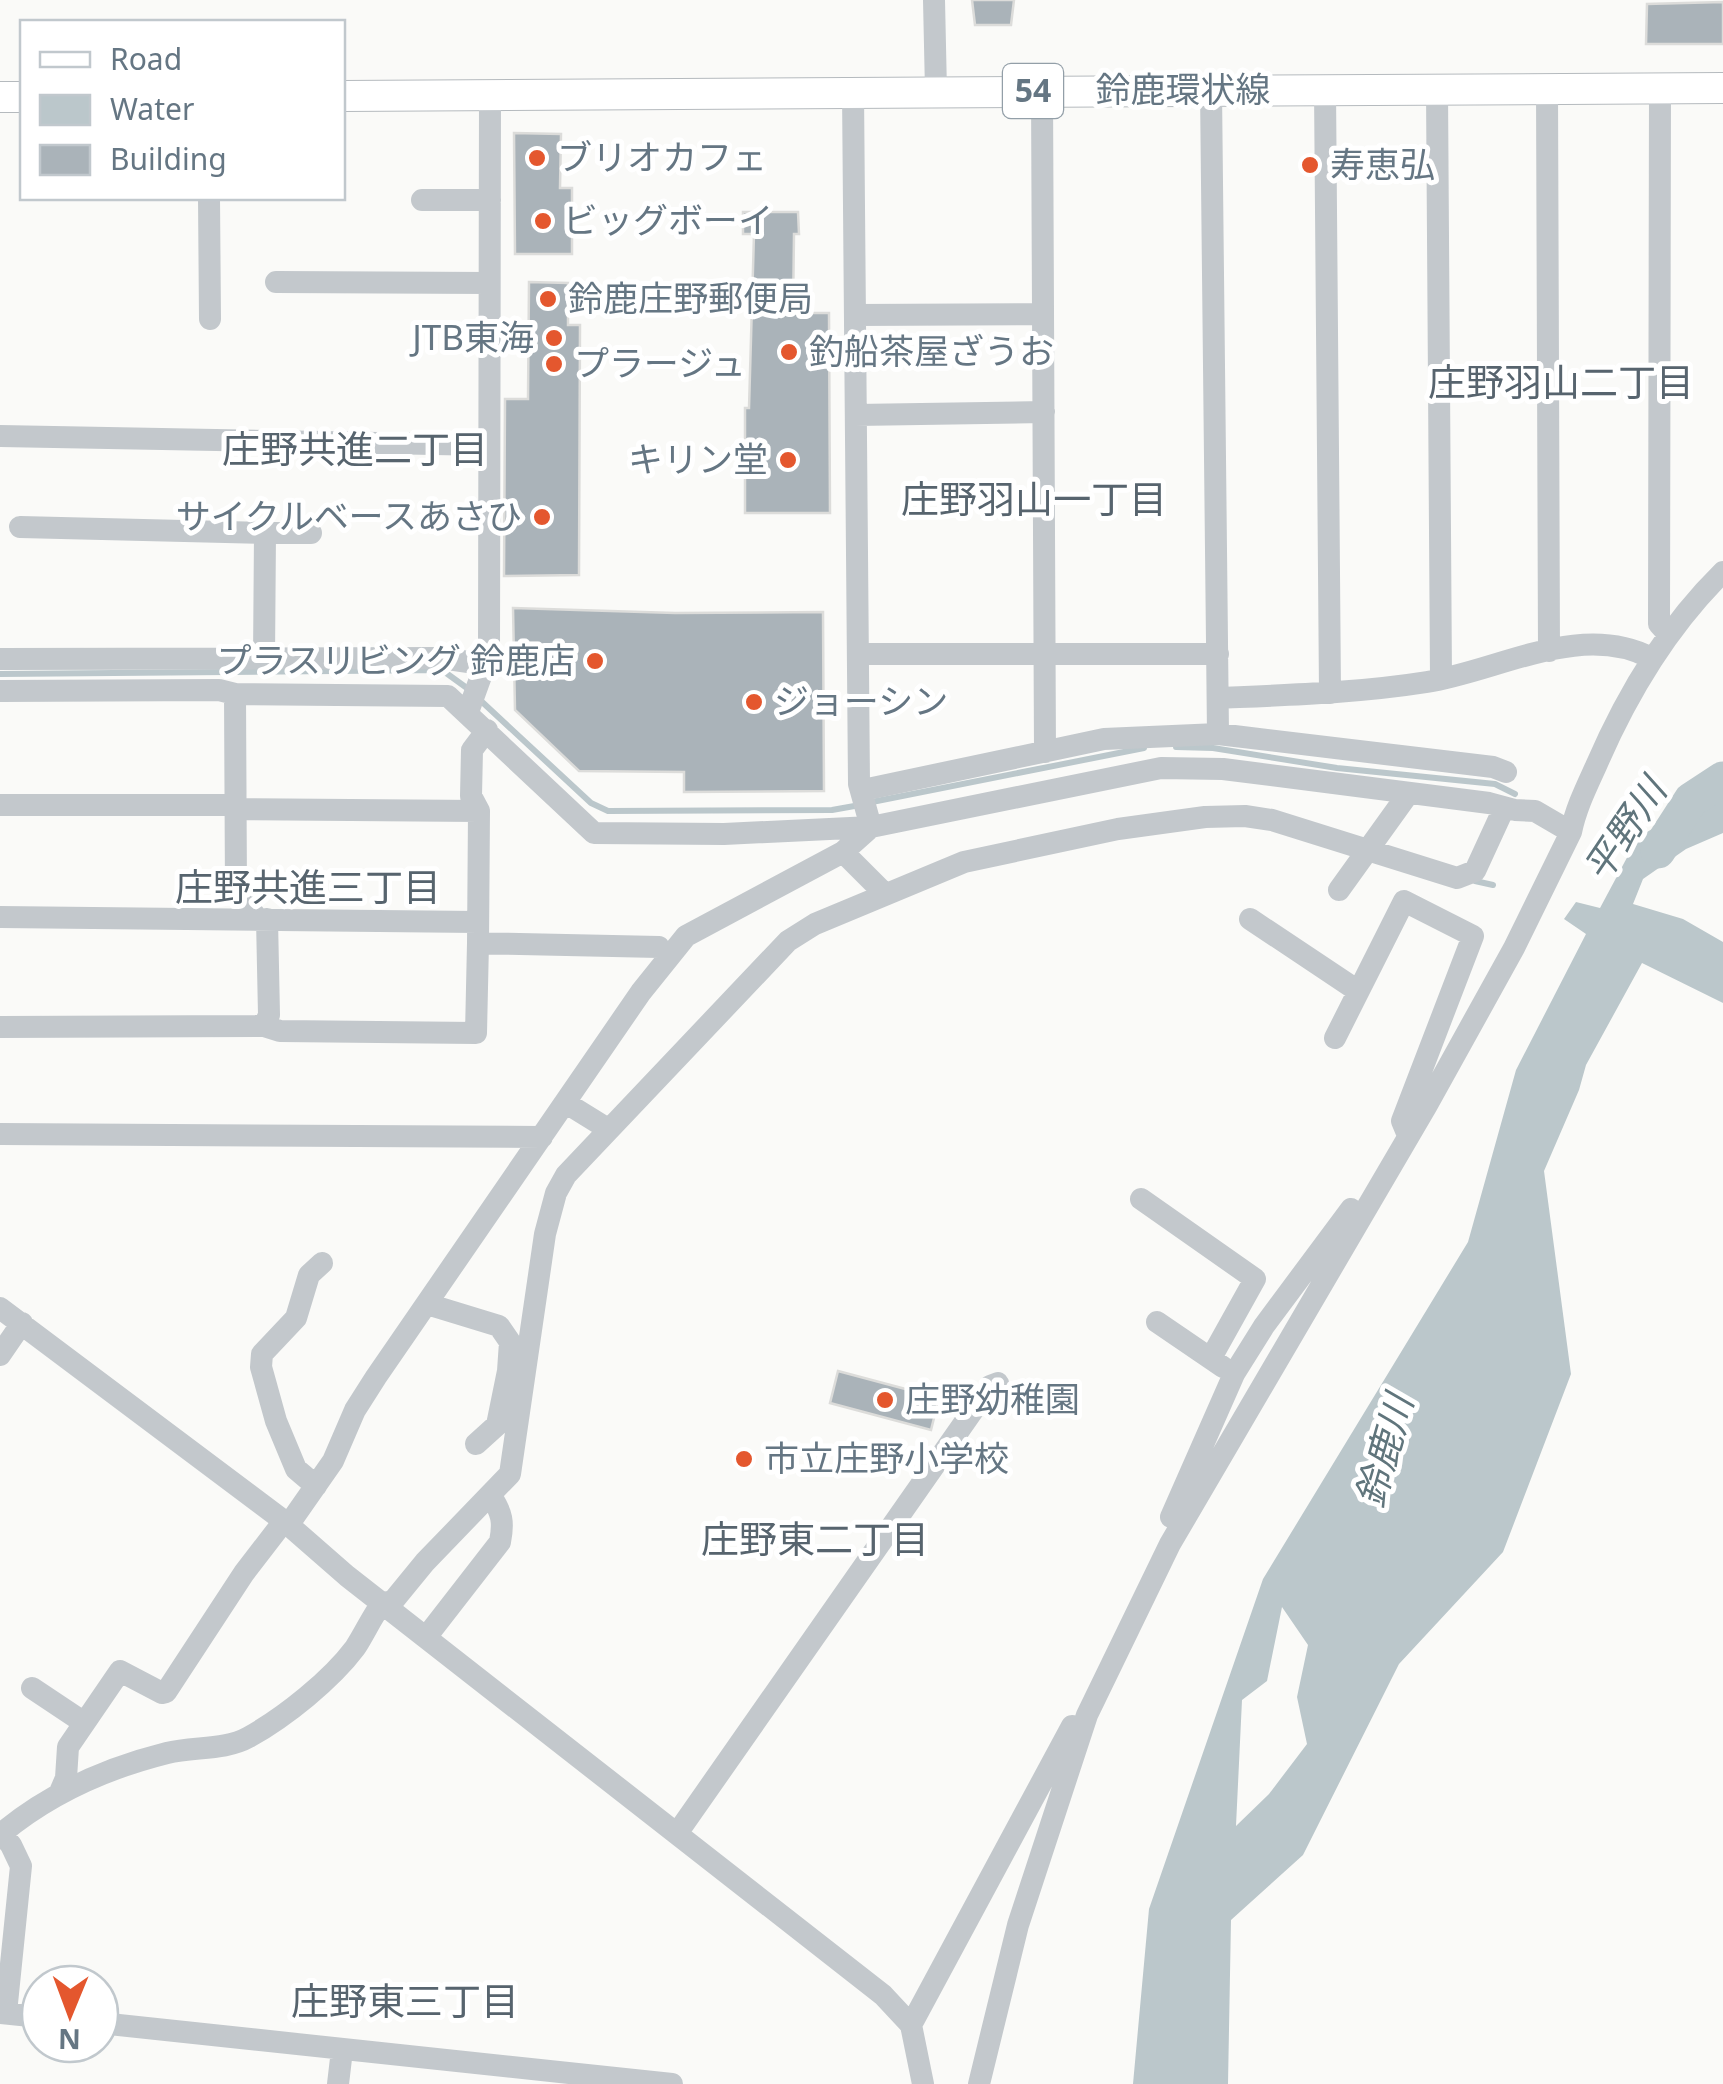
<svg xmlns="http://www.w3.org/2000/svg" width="1723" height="2084" viewBox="0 0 1723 2084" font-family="'Noto Sans','Noto Sans JP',sans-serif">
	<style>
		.water { fill: #bbc7cb; fill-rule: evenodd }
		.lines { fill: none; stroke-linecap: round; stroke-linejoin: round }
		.stream { stroke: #bbc7cb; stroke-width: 6 }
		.river { stroke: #bbc7cb; stroke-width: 35 }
		.building { fill: #aab3b9; stroke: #dcdcda; stroke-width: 2.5 }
		.major-casing { stroke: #b5babe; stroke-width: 32 }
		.minor { stroke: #c3c8cc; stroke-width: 22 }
		.major { stroke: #fff; stroke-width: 30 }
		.poi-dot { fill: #e4572e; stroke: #fff; stroke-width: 4 }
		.labels { text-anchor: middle; stroke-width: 10; stroke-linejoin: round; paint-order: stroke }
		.shield { fill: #fff; stroke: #939fa8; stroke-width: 2.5 }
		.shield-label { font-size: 32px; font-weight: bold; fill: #657683 }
		.street-label { font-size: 35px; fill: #657683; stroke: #fff }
		.poi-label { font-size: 35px; fill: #657683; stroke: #fff; text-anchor: start }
		.neighbourhood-label { font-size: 38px; fill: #57646e; stroke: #fff }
		.water-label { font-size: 38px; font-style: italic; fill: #60757c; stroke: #fff }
	</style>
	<rect width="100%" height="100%" fill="#fafaf8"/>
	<path class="water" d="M1723,779V833L1686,849L1643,879L1633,904L1683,919L1723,942V1003L1642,963L1586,1065L1579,1090L1544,1171L1571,1374L1503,1552L1399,1664L1303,1855L1231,1920L1228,2084H1133L1149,1909L1263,1579L1468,1242L1516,1070L1586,934L1564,919L1576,902L1600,908L1638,837L1711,796ZM1282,1607L1308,1645L1297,1697L1307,1744L1269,1794L1236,1826L1242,1700L1267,1681Z"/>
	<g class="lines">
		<path class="stream" d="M0,674L442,670L471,691
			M480,700L591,803L608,811L832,810L860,805
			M1176,747L1213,748L1337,768L1495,784L1515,794
			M872,802L1144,748
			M1475,881L1493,885"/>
		<path class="river" d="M1658,851L1691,800L1723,779"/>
	</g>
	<path class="building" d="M972,0H1014L1011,25H975Z
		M1723,2V44H1646L1647,4Z
		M514,133L561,134L560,188H572V254H515Z
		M743,212H798L799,234H794L793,313H829L830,513H745V408H749L754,234H743Z
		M529,282L568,283V325H580L579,575L504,576L505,399H528Z
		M513,608L675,613L823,612L824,791L684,792V772L579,771L515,710Z
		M838,1371L939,1398L931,1430L830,1403Z"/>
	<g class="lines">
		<g class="major-casing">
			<path id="major" d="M342,96L1723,88
				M0,97H22"/>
		</g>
		<path class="minor" d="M934,0L936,91
			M1660,88L1659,624L1668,634
			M1325,89L1330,693
			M1547,89L1549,651
			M1437,90L1441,678
			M853,91L859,784L871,827
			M1042,91L1045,752
			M209,198L210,319
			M422,200H490
			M276,282L489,283
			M855,315L1043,314
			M856,415L1044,412
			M0,436L489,445
			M20,527L265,533L264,658
			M265,533H311
			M858,654H1218
			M0,659L441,658L475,663L485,670
			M0,691L219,690L235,694
			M1218,698C1288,695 1358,693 1427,682C1498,671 1581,621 1651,658
			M468,712L489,654L490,96
			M487,730L472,750L471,796L479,811L478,943L659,947
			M1218,734L1493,767L1506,772
			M863,790L1104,739L1218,734L1211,90
			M0,805H235
			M235,809L479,811
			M843,852L884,893
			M1339,890L1408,794
			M0,917L478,922
			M258,919L236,892L235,694L448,696L594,833L724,834L871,827L1161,768L1223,769L1489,803L1515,810L1535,811L1571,832
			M267,919L269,1015L264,1026L280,1031L476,1033L478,943
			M1250,919L1358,991
			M0,1027L264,1026
			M1335,1038L1404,901L1473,936L1402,1121L1407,1133
			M566,1103L608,1129
			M0,1134L542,1137
			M1141,1199L1255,1279L1211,1358
			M427,1304L499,1326L510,1342L508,1371L497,1425L476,1444
			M0,1308L284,1521L347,1576L883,1995L911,2025L923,2084
			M1157,1322L1223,1367
			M0,1355L22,1323
			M316,1486L296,1469L276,1421L261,1367L262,1354L296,1318L309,1275L322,1263
			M1171,1517L1234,1374L1264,1326L1351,1209
			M289,1524L333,1461L355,1410L376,1377L641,992L686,936L843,852L871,827
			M389,1606L425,1562L510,1474L545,1234L556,1193L566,1175L788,941L815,924L964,862L1118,829L1205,817L1245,816L1272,820L1457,878L1475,871L1504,808
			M427,1636L500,1542C504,1522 502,1513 491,1496
			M32,1688L83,1722
			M60,1792L66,1778L68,1747L120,1671L162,1693L166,1692L244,1573L284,1521
			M0,1832L11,1845L21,1866L6,2013
			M678,1832L990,1386L998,1383
			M2,1833C49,1794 107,1768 167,1753C194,1746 224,1751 249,1737C285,1717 331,1680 355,1648C365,1633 372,1616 383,1602
			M0,2013L40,2017
			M100,2023L672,2084
			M911,2025L1072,1726
			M338,2084L342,2050
			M979,2084L1018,1925L1087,1715L1170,1544L1427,1105L1514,948L1571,832C1576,808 1586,788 1596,766C1627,694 1666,628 1723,572"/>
		<use href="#major" class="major"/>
	</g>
	<g class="poi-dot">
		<circle cx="537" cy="158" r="10"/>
		<circle cx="1310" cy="165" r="10"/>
		<circle cx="543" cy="221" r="10"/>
		<circle cx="548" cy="299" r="10"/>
		<circle cx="554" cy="338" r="10"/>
		<circle cx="789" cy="352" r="10"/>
		<circle cx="554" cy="364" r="10"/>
		<circle cx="788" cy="460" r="10"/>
		<circle cx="542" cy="517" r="10"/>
		<circle cx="595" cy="661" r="10"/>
		<circle cx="754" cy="702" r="10"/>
		<circle cx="885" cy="1400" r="10"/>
		<circle cx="744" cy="1459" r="10"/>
	</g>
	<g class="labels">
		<rect class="shield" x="1003" y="64" width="60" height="54" rx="8"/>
		<g class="shield-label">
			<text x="1033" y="102">54</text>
		</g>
		<g class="street-label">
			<text x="1183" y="102">鈴鹿環状線</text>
		</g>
		<g class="poi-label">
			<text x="557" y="170">ブリオカフェ</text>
			<text x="1330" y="177">寿恵弘</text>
			<text x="563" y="233">ビッグボーイ</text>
			<text x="568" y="311">鈴鹿庄野郵便局</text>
			<text x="534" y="350" text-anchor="end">JTB東海</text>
			<text x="809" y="364">釣船茶屋ざうお</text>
			<text x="574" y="376">プラージュ</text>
			<text x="768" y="472" text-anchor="end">キリン堂</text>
			<text x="522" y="529" text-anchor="end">サイクルベースあさひ</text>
			<text x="575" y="673" text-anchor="end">プラスリビング 鈴鹿店</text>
			<text x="774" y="714">ジョーシン</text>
			<text x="905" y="1412">庄野幼稚園</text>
			<text x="764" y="1471">市立庄野小学校</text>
		</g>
		<g class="neighbourhood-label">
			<text x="1561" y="396">庄野羽山二丁目</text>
			<text x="355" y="463">庄野共進二丁目</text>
			<text x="1034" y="513">庄野羽山一丁目</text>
			<text x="308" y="901">庄野共進三丁目</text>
			<text x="815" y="1553">庄野東二丁目</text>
			<text x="405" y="2015">庄野東三丁目</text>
		</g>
		<g class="water-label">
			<text transform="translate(1625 830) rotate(-56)" y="13">平野川</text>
			<text transform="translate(1385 1451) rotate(-74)" y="13">鈴鹿川</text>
		</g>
	</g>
	<rect x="20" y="20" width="325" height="180" fill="#ffffff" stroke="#c1c8cd" stroke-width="2.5"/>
	<rect x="40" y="52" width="50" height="15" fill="#ffffff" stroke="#c1c8cd" stroke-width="2.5"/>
	<text x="110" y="70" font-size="30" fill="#657683">Road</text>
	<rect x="40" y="95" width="50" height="30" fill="#bbc7cb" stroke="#c1c8cd" stroke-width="2.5"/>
	<text x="110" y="120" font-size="30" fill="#657683">Water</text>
	<rect x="40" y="145" width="50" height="30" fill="#aab3b9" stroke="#c1c8cd" stroke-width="2.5"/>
	<text x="110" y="170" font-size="30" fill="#657683">Building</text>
	<g transform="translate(70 2014) rotate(181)"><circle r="48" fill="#ffffff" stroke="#c1c8cd" stroke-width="2.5"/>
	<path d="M0-8L18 38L0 25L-18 38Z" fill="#e4572e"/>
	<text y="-15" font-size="28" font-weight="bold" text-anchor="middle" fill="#657683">N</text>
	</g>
</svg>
